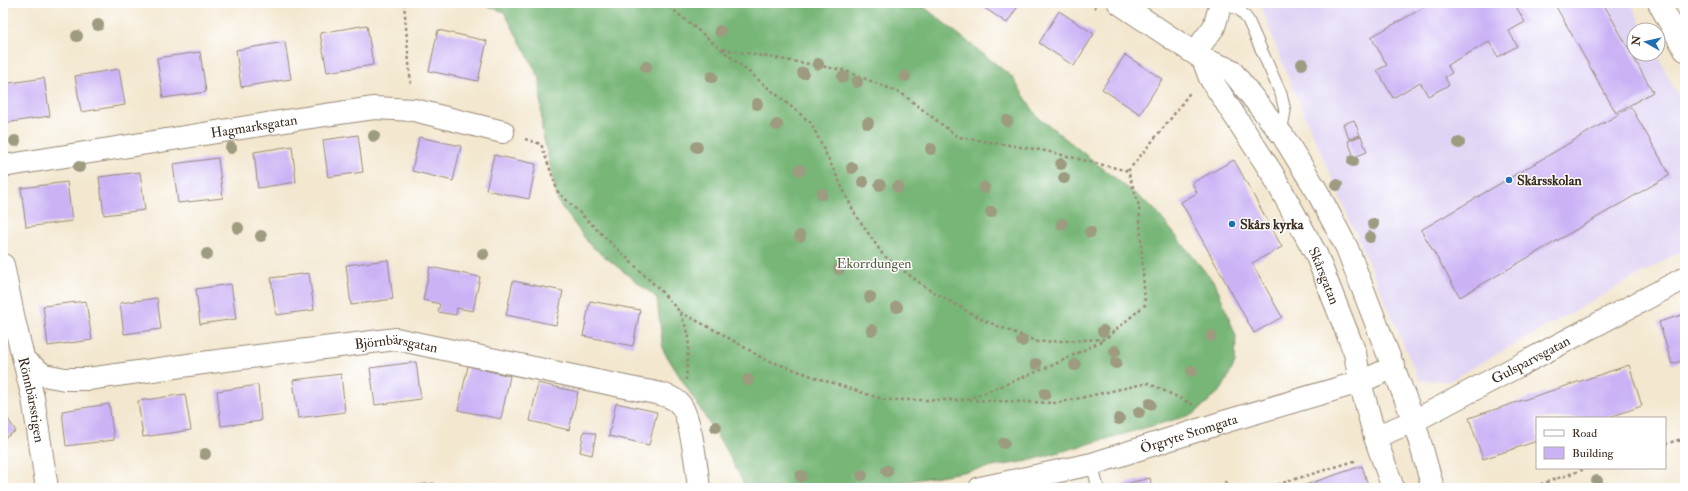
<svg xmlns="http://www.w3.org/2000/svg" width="1688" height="491" viewBox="0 0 1688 491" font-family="'IM FELL Double Pica',serif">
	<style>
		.built { fill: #e0d4f4 }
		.forest { fill: #77b677; stroke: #59704a }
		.building { fill: #cab2f5 }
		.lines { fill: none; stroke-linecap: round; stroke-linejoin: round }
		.lane-casing { stroke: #978876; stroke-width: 13 }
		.street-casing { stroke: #978876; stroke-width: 24 }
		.path { stroke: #978876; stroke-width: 2.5; stroke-dasharray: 3 3; stroke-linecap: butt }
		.lane { stroke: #fff; stroke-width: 11 }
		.street { stroke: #fff; stroke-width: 22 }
		.tree { fill: #9d9b80 }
		.poi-dot { fill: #1f6fb2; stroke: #fff; stroke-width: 1.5 }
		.labels { text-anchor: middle; stroke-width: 3; stroke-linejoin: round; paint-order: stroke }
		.street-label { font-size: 14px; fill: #3b2a1e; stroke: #fff }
		.poi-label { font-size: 14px; font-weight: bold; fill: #3b2a1e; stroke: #fff; text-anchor: start }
		.park-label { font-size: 14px; fill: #565d3f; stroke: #fff }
	</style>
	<rect width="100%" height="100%" fill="#fff"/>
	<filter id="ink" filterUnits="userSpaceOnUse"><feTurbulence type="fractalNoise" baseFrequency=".025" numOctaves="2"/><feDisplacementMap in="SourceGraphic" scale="8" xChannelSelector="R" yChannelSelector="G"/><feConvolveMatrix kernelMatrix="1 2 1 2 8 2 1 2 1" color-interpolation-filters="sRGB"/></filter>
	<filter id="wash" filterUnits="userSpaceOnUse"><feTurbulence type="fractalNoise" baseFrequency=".012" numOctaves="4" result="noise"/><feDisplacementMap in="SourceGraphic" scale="16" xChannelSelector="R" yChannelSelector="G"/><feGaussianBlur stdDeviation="0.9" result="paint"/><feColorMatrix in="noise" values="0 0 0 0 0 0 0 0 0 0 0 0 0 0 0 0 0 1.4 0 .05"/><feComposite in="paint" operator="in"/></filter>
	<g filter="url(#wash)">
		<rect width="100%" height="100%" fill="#f3e7cf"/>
		<path class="built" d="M1260,3H1631L1644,30H1634V54H1657L1685,110V249L1449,381L1419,380L1283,65Z"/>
		<path class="forest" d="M480,3H919L1012,77L1037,116L1154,209L1216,285L1236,336L1235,363L1222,389L1194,414L1028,461L867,488H746L726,450L663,350L657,298L590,245L558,202L542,130L540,79L504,12Z"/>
		<g id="blocks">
			<path class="building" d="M977,3H1020L1007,23Z
				M1432,3H1514L1525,22L1509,31L1517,46L1498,57L1489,42L1447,65L1452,73L1445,77L1449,85L1428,96L1420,82L1393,98L1377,70L1387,65L1371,37Z
				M1554,3H1603L1653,92L1616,113Z
				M1059,11L1094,34L1074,66L1039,43Z
				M367,25L373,65L327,72L320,33Z
				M438,30L487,41L478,81L429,71Z
				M285,42L291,79L241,87L236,50Z
				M200,52L206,92L163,98L157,58Z
				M1125,55L1162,79L1140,114L1102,89Z
				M119,69L125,105L81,112L75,76Z
				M44,78L50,116L5,123L3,110V84Z
				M1631,107L1670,175L1460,297L1421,230Z
				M1354,120L1360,135L1349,139L1343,124Z
				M358,135L363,172L328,177L323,140Z
				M1361,136L1367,152L1354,157L1348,141Z
				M419,137L461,146L453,181L412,171Z
				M292,146L296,182L258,188L254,152Z
				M494,155L536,164L529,199L486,190Z
				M218,158L223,198L178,203L173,164Z
				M1234,160L1282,247L1252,263L1282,317L1254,333L1181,202L1197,193L1192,183Z
				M140,172L145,210L104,215L99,177Z
				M67,182L72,221L26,227L21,188Z
				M388,260L393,299L351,305L346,265Z
				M430,267L480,277L473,311L457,308L456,315L438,312L440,304L423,300Z
				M309,273L314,310L276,315L271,278Z
				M513,281L563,291L556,325L506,315Z
				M231,284L236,319L200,324L196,289Z
				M157,298L161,329L124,334L120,303Z
				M86,301L92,340L48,346L43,306Z
				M590,301L640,310L633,346L583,336Z
				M1685,314V360L1672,364L1659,322Z
				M416,362L421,399L375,405L370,368Z
				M1629,365L1642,406L1607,418H1537V441L1483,459L1469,418Z
				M468,366L510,376L501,419L458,410Z
				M341,374L345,412L298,418L293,380Z
				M538,383L578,392L569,430L530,421Z
				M258,385L261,421L221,426L217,391Z
				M185,394L191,430L143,437L138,401Z
				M616,403L657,412L649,445L609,436Z
				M109,404L114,440L66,446L62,411Z
				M3,412L16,431L3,439Z
				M584,431L596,434L592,455L580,452Z
				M1362,466L1369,488H1296Z
				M1150,478L1152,488H1113V487Z
				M434,483L435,488H401V487Z"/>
		</g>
	</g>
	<g filter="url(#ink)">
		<use href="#blocks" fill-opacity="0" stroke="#978876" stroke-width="1"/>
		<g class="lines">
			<g class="lane-casing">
				<path id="lane" d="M1221,3L1240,10L1248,20L1281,94L1285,111L1281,133
					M1092,464L1098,488"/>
			</g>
			<g class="street-casing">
				<g id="street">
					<path d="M1119,3L1203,59L1231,70L1283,136L1317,191L1347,248L1414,421L1433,488"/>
					<path d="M1659,3L1685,50"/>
					<path d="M1195,52L1214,27L1221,3"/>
					<path id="s1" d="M1203,59L1210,78L1272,173L1316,254L1355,353L1360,382L1375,437L1393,488"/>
					<path id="s2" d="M3,166L298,119L374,108L414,110L503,132"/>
					<path id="s3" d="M3,265L14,320L33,398L47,488"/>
					<path id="s4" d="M25,361L44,375L65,379H88L210,362L396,339L635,389C648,392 669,393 679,403C691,415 697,471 699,488"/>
					<path id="s5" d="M1375,437L1414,421L1685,278"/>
					<path id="s6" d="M980,488L1092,464L1227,421L1360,382L1394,367"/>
				</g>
			</g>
			<path class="path" d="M404,3L411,86
				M665,3L811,123L854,212L883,255L925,287L983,320L1038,342L1105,339L1145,305L1139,206L1128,171L1172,117L1191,91
				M1089,3L1096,8
				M723,49L843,70L901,93L958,137L1046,151L1128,171
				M525,139L541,144L558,192L659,289L680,312L689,335L686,380
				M680,312L722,334L764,359L820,379L885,400H966L1051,366L1102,341
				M969,400L1057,403L1148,383L1196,406
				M1679,440L1685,444
				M1665,444L1685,438
				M1225,481L1227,488
				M1266,488L1358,460
				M1529,488L1588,468"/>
			<use href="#lane" class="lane"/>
			<use href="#street" class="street"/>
		</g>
		<g class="tree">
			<circle cx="98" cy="25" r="6"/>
			<circle cx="720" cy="31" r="6"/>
			<circle cx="77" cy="36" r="6"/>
			<circle cx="818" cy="64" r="6"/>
			<circle cx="1302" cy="64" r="6"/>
			<circle cx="646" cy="67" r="6"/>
			<circle cx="803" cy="73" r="6"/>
			<circle cx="905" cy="76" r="6"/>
			<circle cx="712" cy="77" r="6"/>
			<circle cx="843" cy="77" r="6"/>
			<circle cx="857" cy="82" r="6"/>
			<circle cx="757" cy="104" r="6"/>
			<circle cx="1007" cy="121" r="6"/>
			<circle cx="868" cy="123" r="6"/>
			<circle cx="777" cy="125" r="6"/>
			<circle cx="374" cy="136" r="6"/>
			<circle cx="15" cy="141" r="6"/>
			<circle cx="1459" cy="143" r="6"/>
			<circle cx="697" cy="147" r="6"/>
			<circle cx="231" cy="148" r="6"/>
			<circle cx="931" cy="149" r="6"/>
			<circle cx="1353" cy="161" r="6"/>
			<circle cx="1061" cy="164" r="6"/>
			<circle cx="79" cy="167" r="6"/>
			<circle cx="852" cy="168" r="6"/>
			<circle cx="800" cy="170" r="6"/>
			<circle cx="1064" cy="178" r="6"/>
			<circle cx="863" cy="182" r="6"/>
			<circle cx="880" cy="185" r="6"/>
			<circle cx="1337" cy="185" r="6"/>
			<circle cx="898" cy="187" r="6"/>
			<circle cx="984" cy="188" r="6"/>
			<circle cx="822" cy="194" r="6"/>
			<circle cx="991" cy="212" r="6"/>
			<circle cx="1062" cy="224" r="6"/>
			<circle cx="1373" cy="224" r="6"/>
			<circle cx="238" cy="228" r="6"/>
			<circle cx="1090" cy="232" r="6"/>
			<circle cx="261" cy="236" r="6"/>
			<circle cx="800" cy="236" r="6"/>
			<circle cx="1370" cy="237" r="6"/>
			<circle cx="207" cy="254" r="6"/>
			<circle cx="483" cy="254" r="6"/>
			<circle cx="839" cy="269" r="6"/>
			<circle cx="870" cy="297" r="6"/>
			<circle cx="897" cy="307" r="6"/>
			<circle cx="872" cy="330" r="6"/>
			<circle cx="1103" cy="331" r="6"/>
			<circle cx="1211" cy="336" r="6"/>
			<circle cx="1022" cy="341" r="6"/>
			<circle cx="1115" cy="351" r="6"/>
			<circle cx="1116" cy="363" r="6"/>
			<circle cx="1036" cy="364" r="6"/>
			<circle cx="1075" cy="365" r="6"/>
			<circle cx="1192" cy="371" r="6"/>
			<circle cx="748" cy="380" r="6"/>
			<circle cx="1045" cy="394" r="6"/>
			<circle cx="1150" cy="404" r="6"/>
			<circle cx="1139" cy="412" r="6"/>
			<circle cx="1119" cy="419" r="6"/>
			<circle cx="716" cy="427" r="6"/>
			<circle cx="1004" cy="443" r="6"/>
			<circle cx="205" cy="454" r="6"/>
			<circle cx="887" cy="471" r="6"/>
			<circle cx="862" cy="475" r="6"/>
			<circle cx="801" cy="476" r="6"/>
			<circle cx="1597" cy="481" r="6"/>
		</g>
	</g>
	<g class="poi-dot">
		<circle cx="1509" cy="180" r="4"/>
		<circle cx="1232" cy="224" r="4"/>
	</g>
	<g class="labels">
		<g class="street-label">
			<text dy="5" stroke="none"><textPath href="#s2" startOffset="254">Hagmarksgatan</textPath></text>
			<text dy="5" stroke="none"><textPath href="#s1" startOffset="249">Skårsgatan</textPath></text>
			<text dy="5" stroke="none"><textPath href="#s4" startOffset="379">Björnbärsgatan</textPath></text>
			<text dy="5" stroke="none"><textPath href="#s5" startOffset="174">Gulsparvsgatan</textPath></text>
			<text dy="5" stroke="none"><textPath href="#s3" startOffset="138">Rönnbärsstigen</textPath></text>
			<text dy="5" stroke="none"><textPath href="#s6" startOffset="216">Örgryte Stomgata</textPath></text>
		</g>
		<g class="poi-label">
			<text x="1517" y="185">Skårsskolan</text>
			<text x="1240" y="229">Skårs kyrka</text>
		</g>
		<g class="park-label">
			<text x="874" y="268">Ekorrdungen</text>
		</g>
	</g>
	<rect width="1688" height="491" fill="none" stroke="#fff" stroke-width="16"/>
	<rect x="1536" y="417" width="130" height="52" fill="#ffffff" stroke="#b1aaa5"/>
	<rect x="1544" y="430" width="20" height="6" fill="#ffffff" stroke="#b1aaa5"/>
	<text x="1572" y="437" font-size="12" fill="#3b2a1e">Road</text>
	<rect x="1544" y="447" width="20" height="12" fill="#cab2f5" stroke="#b1aaa5"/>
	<text x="1572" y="457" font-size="12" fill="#3b2a1e">Building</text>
	<g transform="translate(1646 42) rotate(278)"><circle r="19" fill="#ffffff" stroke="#b1aaa5"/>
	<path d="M0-3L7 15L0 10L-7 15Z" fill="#1f6fb2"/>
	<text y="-6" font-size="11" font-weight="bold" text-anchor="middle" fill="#3b2a1e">N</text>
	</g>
</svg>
